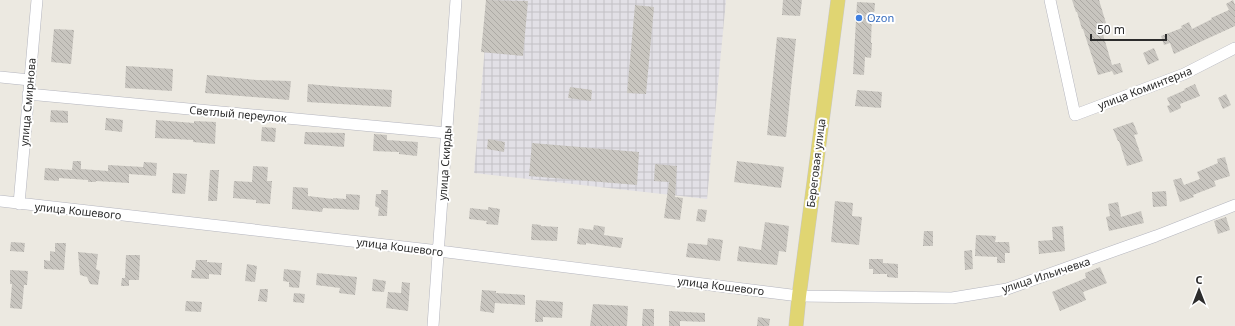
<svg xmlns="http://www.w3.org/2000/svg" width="1235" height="326" viewBox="0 0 1235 326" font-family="'Noto Sans',sans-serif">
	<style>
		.industrial { fill: url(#industrial-grid) }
		.building { fill: url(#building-back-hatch) }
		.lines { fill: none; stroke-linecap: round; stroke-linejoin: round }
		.minor-casing { stroke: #b4b5be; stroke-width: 12 }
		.major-casing { stroke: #c8c8c8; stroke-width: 15 }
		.minor { stroke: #fff; stroke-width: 11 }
		.major { stroke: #e0d572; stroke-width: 14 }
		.shop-dot { fill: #3f7fe0; stroke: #fff; stroke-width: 1.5 }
		.labels { text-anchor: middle; stroke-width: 4; stroke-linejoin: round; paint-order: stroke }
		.shop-label { font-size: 11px; fill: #366cbe; stroke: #fff; text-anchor: start }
		.street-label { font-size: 11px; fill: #2c2c2c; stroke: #fff }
	</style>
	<defs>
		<pattern id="industrial-grid" width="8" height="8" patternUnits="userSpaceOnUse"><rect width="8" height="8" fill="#e2e0e6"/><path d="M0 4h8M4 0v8" fill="none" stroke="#c2c0c5"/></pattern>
		<pattern id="building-back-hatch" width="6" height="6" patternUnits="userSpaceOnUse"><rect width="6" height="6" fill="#c8c5bf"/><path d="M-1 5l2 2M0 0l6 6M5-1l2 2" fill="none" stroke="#aca9a4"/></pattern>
	</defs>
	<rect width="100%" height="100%" fill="#ece9e1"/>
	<path class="industrial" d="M489,0H726L707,199L474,173Z"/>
	<path class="building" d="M486,0L528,1L523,56L481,52Z
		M783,0H802L800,16L782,15Z
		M1072,0H1099L1106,23L1100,24L1112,65L1120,63L1123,72L1114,75L1112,71L1098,75L1083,29H1082L1077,12H1076Z
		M1233,0L1235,5V26L1174,54L1170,43L1164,45L1161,36L1182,28L1181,26L1189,22L1192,29L1212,19L1211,18L1229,10L1226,4Z
		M857,2L875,3L874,15L872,14L871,43H872L871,58L865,57L864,75L853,74Z
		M635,5L654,7L646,94L627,93Z
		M54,29L74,30L71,64L51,62Z
		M777,37L796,39L786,137L767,135Z
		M1154,48L1159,60L1148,65L1143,53Z
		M126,66L173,69L172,91L125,88Z
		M207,75L257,80L291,81L289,100L205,93Z
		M308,84L342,87L392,90L391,107L307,102Z
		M1195,84L1200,96L1180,104L1181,108L1170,113L1167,106L1170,105L1167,98L1185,90L1184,89Z
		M570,87L592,90L591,101L568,98Z
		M857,90L882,92L881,108L855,106Z
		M1226,94L1231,105L1223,109L1218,98Z
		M51,110L68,111V123L50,122Z
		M106,118L123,120L122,132L105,130Z
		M156,120L194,123V121L216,122L215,144L193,142V140L155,138Z
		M1133,122L1138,134L1134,135L1143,161L1127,166L1119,141H1118L1113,129Z
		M262,127L276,128L275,142L261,141Z
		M305,132L345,133L344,147L304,144Z
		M374,134L387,135V140L418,142L417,156L399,154V152L373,151Z
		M488,139L505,142L504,152L487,149Z
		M532,143L639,152L637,185L529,176Z
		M1225,157L1230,176L1214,181L1216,186L1193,195L1194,197L1180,202L1173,180L1181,178L1184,185L1200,179L1197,172L1218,163L1217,159Z
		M73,161H81V169L108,171V165L143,167L144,162L157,163L156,176L129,174V183L96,181V182H88V180L59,178V181L44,180L45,168L72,170Z
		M737,161L784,167L781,188L734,182Z
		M655,164L677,166L675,197L683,198L680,220L664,218L669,182L654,181Z
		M253,166L268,167L267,181H272L270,204L256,203V200L233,198L234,181L252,182Z
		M210,170H219L217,201H208Z
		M173,173L187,174L185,194L172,193Z
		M293,187L308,188V196L333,199V198L346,199V194L360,195L359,210L323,208L322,212L292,209Z
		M381,190H388L387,216H378L379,208L375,206L376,194H381Z
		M1166,191L1167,206L1153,207L1152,192Z
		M835,201L853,203L852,216L862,217L859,245L831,242Z
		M1118,202L1121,217L1141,211L1144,223L1109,231L1106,217L1110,216L1108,204Z
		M488,207L500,209L498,225L486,224L487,221L469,219L470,208L488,210Z
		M698,209L707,210L705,222L696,221Z
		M1226,217L1230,230L1218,234L1214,221Z
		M765,222L789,226L786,252L779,251L777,265L737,261L739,246L761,250Z
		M532,224L541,225V226L558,227L557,241L531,240Z
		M594,225L605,227L604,235L623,238L621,248L586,243V245L577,244L579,228L593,230Z
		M1063,226L1065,251L1039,254L1038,241L1053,240L1052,227Z
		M924,231H933V246H923Z
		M976,235L996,236L995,242H1009L1010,253H1005V263H997V257L975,256Z
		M708,238L723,240L720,261L686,257L688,243L707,245Z
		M11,242L25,243L24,252L10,251Z
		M55,243H66L64,270L44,269V260L50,261V251L55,252Z
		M972,250L973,269L965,270L964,251Z
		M78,252L98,254L96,269L100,271L98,285L90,284L87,277L80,275Z
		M126,255H140L139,280H129V286H121L122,278H125Z
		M869,259H883V263L898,264V278L887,277V274H873V269H869Z
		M196,260H207V262L222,263L221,275L209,274V279L191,278L192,270H195Z
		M247,264L257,266L255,282L245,281Z
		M1100,267L1107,283L1083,292L1086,300L1060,311L1052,292L1086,278L1085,273Z
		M284,269L301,271L299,288L289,287V282L283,281Z
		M10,270L28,271L27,285H24L22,309L10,308L12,284H10Z
		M317,273L357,277L355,295L339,293L340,288L316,285Z
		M373,279L386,281L384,292L372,291Z
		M402,282L410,283L408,311L386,308L388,292L401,293Z
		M260,289H268L267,302L258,301Z
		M482,290L496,291V293L525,295V305L495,303L494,313L480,311Z
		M294,293L305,294L304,303L293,302Z
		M536,300L563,302L562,318L543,317V322H535Z
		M186,301L202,302L201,312L185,311Z
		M593,304L628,306L627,326H590Z
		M643,309H654V326H642Z
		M669,311L705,313V322L680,321V326H669Z
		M758,317L770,319L769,326H757Z"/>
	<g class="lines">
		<g class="minor-casing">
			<path id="minor" d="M1050,0L1075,115L1184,74L1235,48
				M0,77L30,80
				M28,94L447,133
				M0,201L439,251L799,296L952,298L1007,289L1156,236L1235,205
				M19,204L37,0
				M433,326L456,0"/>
		</g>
		<g class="major-casing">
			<path id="major" d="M796,326L799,296L838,0"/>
		</g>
		<use href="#minor" class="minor"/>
		<use href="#major" class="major"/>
	</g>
	<circle class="shop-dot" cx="859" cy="18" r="4"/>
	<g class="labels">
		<g class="shop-label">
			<text x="867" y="22">Ozon</text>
		</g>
		<g class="street-label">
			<text transform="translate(1145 88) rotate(-21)" y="4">улица Коминтерна</text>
			<text transform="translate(28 102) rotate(-85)" y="4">улица Смирнова</text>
			<text transform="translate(238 114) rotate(5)" y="4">Светлый переулок</text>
			<text transform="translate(445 163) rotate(-86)" y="4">улица Скирды</text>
			<text transform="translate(816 163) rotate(-83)" y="4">Береговая улица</text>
			<text transform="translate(78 211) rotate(6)" y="4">улица Кошевого</text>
			<text transform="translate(400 247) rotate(7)" y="4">улица Кошевого</text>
			<text transform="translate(1046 275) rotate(-18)" y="4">улица Ильичевка</text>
			<text transform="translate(721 286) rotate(7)" y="4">улица Кошевого</text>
		</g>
	</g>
	<g transform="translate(1199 290)" stroke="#ffffff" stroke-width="3" paint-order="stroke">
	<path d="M0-3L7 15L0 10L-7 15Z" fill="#2c2c2c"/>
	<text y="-6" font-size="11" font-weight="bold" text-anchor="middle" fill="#2c2c2c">С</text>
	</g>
	<path d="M1091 34v6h75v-6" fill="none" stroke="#2c2c2c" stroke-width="2"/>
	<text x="1097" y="34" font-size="12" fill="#2c2c2c" stroke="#ffffff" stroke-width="3" paint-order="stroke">50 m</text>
</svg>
